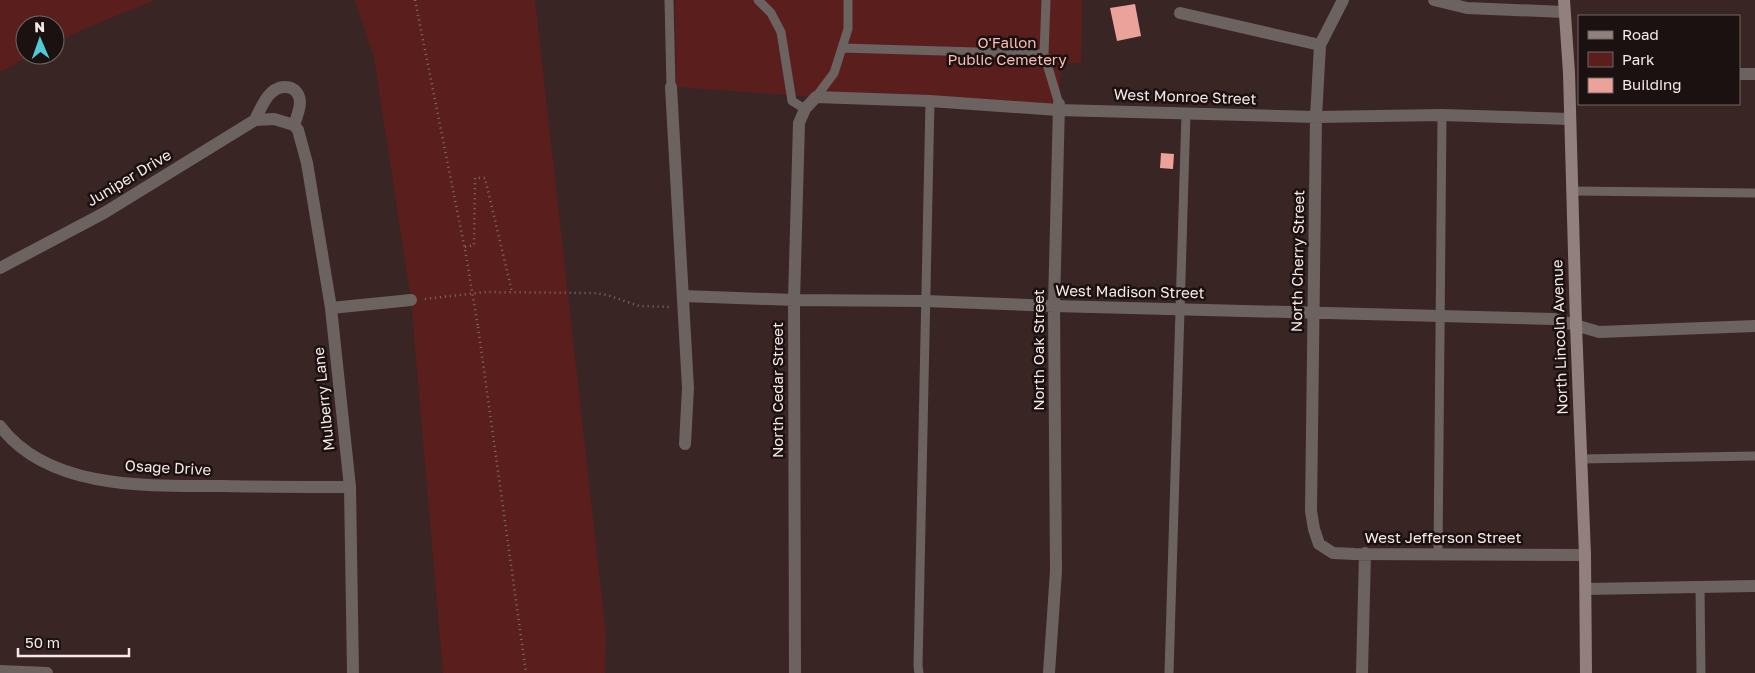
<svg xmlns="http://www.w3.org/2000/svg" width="1755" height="673" viewBox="0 0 1755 673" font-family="'Golos Text',sans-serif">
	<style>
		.green { fill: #5a1f1d }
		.building { fill: #eba29a }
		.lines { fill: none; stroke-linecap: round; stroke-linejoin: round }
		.path { stroke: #806e6c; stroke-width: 2.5; stroke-dasharray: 1 4; stroke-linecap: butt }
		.service { stroke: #6c6260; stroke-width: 9 }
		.minor { stroke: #6c6260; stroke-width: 12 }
		.secondary { stroke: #91807e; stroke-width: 12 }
		.path-bridge { stroke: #806e6c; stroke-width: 2.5; stroke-dasharray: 1 4; stroke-linecap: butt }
		.labels { text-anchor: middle; stroke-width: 5; stroke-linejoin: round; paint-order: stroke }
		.park-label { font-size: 15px; fill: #f9bcb6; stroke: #1a1110 }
		.street-label { font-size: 15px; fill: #f7e9e7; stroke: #1a1110 }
	</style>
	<rect width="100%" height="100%" fill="#392523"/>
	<path class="green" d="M0,0H155L79,31L55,43V25H25V55H31L0,72Z
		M355,0H535L606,635L605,673H443L411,300L374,57Z
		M675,0H1082L1081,63H1061L1059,104L816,97L676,87Z"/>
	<path class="building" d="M1135,4L1141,36L1117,41L1110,8Z
		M1161,153L1174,154L1173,169L1160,168Z"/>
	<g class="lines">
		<path class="path" d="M415,0L466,255
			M465,247L474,245L475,178H485L512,292
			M425,299L486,292L594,293L607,295L639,306L672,307
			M478,327L526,673"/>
		<path class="service" d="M669,0L671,87
			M758,0L771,13L781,32L792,101L805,109
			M1046,0L1044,54L1059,104
			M842,48L1044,54
			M816,97L834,73L848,29V0
			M1572,191L1755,193
			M1581,459L1755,456
			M1438,554L1442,115
			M1700,587L1701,673
			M919,673L918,666L930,101
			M1169,673L1186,113"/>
		<path class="minor" d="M1343,0L1320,45L1316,117L1311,511L1314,529L1319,544L1333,553L1355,554L1585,555
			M1434,0L1467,8L1564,12
			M1180,13L1320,45
			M1739,74H1755
			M671,87L688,388L685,444
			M255,120C259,112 264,99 271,93C281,83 299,85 300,102C300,109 297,117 294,125
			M0,268L104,213L255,120L274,119L294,125L298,130L307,163L331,308L350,487L353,673
			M683,296L794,300L925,301L1054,306L1554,319L1599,332L1755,326
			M331,308L411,300
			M0,426C49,491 151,486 224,486C266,487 308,487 350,487
			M1586,589L1755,586
			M0,671L47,673
			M795,673L794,300L799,123L805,109L816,97L930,101L1058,110L1316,117L1442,115L1570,119
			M1049,673L1056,571L1054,306L1059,104
			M1362,673L1365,553"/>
		<path class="secondary" d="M1564,0L1569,73L1576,325L1585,555L1586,673"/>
		<path class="path-bridge" d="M466,255L478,327"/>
	</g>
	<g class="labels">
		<g class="park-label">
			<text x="1007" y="48">O'Fallon<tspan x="1007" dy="17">Public Cemetery</tspan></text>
		</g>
		<g class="street-label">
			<text transform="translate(1185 97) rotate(2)" y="5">West Monroe Street</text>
			<text transform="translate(129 178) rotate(-31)" y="5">Juniper Drive</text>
			<text transform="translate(1298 261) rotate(-89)" y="5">North Cherry Street</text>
			<text transform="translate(1130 292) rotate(1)" y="5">West Madison Street</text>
			<text transform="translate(1560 337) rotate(-92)" y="5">North Lincoln Avenue</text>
			<text transform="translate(1039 350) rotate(-90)" y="5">North Oak Street</text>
			<text transform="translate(778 390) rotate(-90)" y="5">North Cedar Street</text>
			<text transform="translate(324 399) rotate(-96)" y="5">Mulberry Lane</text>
			<text transform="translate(168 468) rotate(3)" y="5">Osage Drive</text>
			<text x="1443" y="543">West Jefferson Street</text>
		</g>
	</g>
	<rect x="1578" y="15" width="162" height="90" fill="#1a1110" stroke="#726766"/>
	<rect x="1588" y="31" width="25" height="8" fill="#91807e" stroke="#726766"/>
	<text x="1622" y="40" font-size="15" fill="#f7e9e7">Road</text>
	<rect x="1588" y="52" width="25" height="15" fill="#5a1f1d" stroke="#726766"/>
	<text x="1622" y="65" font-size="15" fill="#f7e9e7">Park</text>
	<rect x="1588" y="78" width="25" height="15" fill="#eba29a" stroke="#726766"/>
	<text x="1622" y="90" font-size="15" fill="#f7e9e7">Building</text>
	<g transform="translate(40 40) rotate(358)"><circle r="24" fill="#1a1110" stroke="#726766"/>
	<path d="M0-4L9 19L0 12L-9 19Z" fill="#52cbd9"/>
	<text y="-8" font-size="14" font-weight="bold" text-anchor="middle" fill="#f7e9e7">N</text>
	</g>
	<path d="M18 648v8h111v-8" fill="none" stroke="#f7e9e7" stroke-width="2.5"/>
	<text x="25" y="648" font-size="15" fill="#f7e9e7" stroke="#1a1110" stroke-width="4" paint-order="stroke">50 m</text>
</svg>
